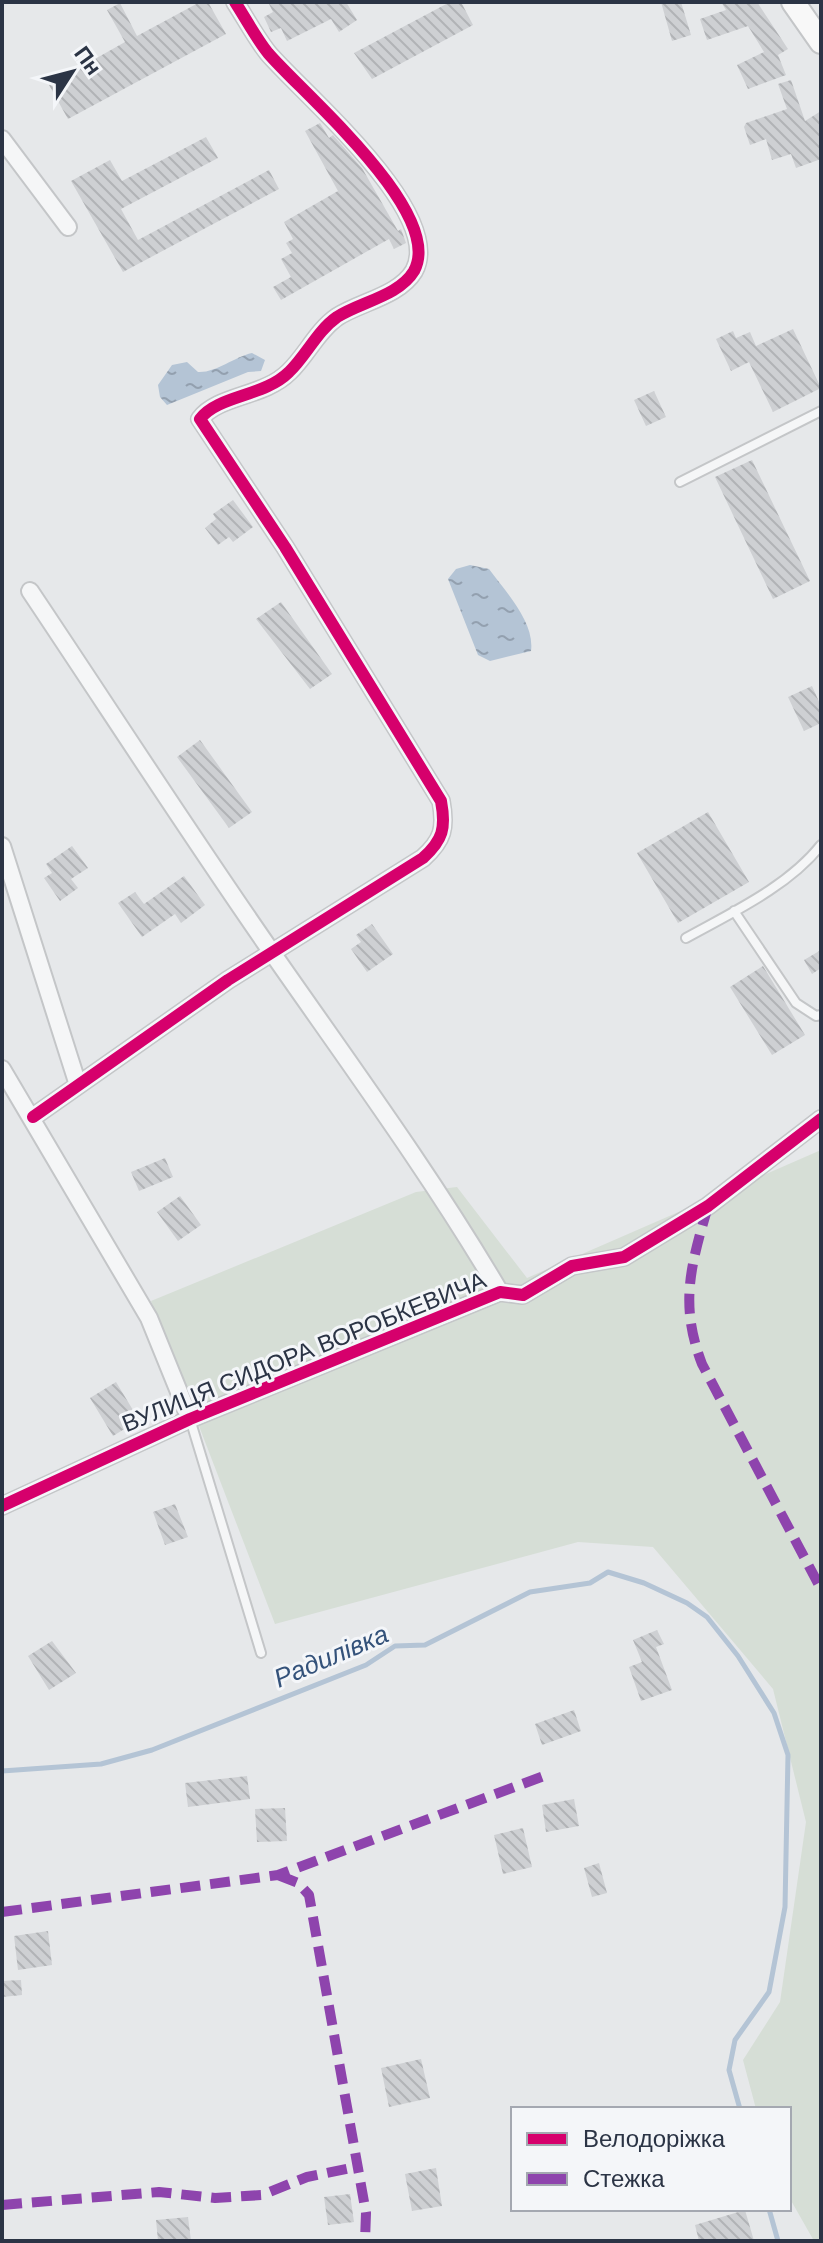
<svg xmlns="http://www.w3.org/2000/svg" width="823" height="2243" viewBox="0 0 823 2243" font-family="Helvetica,sans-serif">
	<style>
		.garden { fill: #d6ded6 }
		.water { fill: url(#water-ripples) }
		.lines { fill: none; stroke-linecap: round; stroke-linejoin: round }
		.stream { stroke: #b4c4d5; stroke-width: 5 }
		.building { fill: url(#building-back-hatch) }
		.service-casing { stroke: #c4c6c8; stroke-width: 12 }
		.minor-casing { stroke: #c4c6c8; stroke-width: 20 }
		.secondary-casing { stroke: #c4c6c8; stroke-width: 26 }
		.service { stroke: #f5f6f7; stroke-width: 8 }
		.minor { stroke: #f5f6f7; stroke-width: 16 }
		.secondary { stroke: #f8f8f8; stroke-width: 22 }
		.quiet { stroke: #8e44ad; stroke-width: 10; stroke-dasharray: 20 10; stroke-linecap: butt }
		.cycleway-casing { stroke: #f4f6f9; stroke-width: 17 }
		.cycleway { stroke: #d6006c; stroke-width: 12 }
		.labels { text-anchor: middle; stroke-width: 6; stroke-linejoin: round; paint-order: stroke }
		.street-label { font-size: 24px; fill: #2b3445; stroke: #f4f6f9 }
		.water-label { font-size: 26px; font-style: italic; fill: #34527a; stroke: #f4f6f9 }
	</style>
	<defs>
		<pattern id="water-ripples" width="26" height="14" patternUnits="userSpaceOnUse" patternTransform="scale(2)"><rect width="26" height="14" fill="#b4c4d5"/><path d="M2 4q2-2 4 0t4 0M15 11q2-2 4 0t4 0" fill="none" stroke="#93a0af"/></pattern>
		<pattern id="building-back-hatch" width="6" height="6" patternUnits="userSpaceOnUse" patternTransform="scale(2)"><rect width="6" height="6" fill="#ced0d3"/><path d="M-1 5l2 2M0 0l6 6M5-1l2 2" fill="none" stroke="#b1b3b6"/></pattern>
	</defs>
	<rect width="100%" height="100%" fill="#e6e8ea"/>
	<path class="garden" d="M821,1150V2241H814L789,2197V2109H756L743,2060L780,2002L806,1822L773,1689L653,1547L578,1542L275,1624L151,1301L416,1192L457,1187L527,1278Z"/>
	<path class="water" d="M252,353L265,360L261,371L248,372L167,405L160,397L158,385L172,365L187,362L198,372C216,373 234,357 252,353Z
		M470,565L489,569C505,591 535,622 531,651L490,661L478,655L448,579L456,569Z"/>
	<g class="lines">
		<path class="stream" d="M2,1771L101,1764L152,1750L366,1665L395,1646L425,1645L530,1592L590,1583L608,1572L644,1583L687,1603L707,1617L738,1656L774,1713L788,1755L785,1907L769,1992L735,2040L729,2070L740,2109
			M769,2209L778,2241"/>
	</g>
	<path class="building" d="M200,2H208L226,34L68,119L49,85L125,42L107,10L120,3L137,36Z
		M268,2H346L357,20L339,32L331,19L287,41L281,28L271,32L264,17L273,12Z
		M450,2H461L473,25L372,79L354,53Z
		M661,2H681L691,35L672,41Z
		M721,2H757L788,49L778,55L786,75L748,89L737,65L764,52L748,26L707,40L700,19L726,10Z
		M791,80L805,121L821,111V159L796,168L791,154L772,160L766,139L750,145L744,127L746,123L787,109L778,84Z
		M320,123L329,138L333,135L362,168L398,231L401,229L406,243L394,249L389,239L281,300L273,287L291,277L281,259L292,253L286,243L293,239L284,222L338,191L305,131Z
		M206,137L218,158L121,209L138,240L269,170L279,189L123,272L71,181L110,160L122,181Z
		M793,329L821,388L773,412L749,362L731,371L716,339L733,331L736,338L750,332L756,346Z
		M654,391L666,417L646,426L634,400Z
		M752,460L810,581L773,599L715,477Z
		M233,500L253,527L233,542L229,537L218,545L205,528L216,519L213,514Z
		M281,602L332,674L310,689L256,619Z
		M812,686L821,706V723L804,731L788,697Z
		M200,740L252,812L229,828L177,757Z
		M708,812L749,882L678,923L637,853Z
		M72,846L88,868L71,879L78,888L60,901L44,878L52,873L46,864Z
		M184,876L205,905L181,923L175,914L142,937L118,903L135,892L144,904Z
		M372,924L393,954L367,972L351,949L361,942L356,935Z
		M821,950V968L812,974L804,960Z
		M763,966L805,1035L772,1055L730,987Z
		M165,1158L173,1177L139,1191L131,1172Z
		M180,1196L201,1225L178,1241L157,1212Z
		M116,1382L139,1420L113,1436L90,1398Z
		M175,1504L188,1537L165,1545L153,1512Z
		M657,1630L664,1644L656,1647L672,1690L641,1701L629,1667L642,1662L633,1640Z
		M52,1641L76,1673L49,1690L28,1656Z
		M574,1710L581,1731L542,1745L535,1724Z
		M247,1776L250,1799L188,1807L185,1783Z
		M574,1799L579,1826L546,1832L542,1805Z
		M285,1808L287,1841L257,1842L255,1809Z
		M523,1828L532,1867L503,1874L494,1835Z
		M599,1863L607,1893L592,1897L584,1868Z
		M48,1931L52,1965L18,1970L14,1936Z
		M21,1980L22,1995L2,1997V1981Z
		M421,2059L430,2098L389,2107L381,2068Z
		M436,2168L442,2206L412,2211L405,2174Z
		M350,2194L354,2222L328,2225L324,2197Z
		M745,2210L754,2241H699L695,2225Z
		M188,2217L191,2241H158L156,2220Z"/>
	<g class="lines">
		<g class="service-casing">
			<path id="service" d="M680,482L821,411
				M734,911L796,1003L816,1016L821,1015
				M686,938C731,913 789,886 821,845
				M190,1419L261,1653"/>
		</g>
		<g class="minor-casing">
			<path id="minor" d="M2,139L68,227
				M30,591C111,712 190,835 273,954C351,1066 431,1175 500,1292
				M2,846L78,1085
				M2,1069L149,1318L190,1419
				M33,1117L228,980L423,858C443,840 446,828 441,801L285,547L200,419C218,395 264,397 289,372C306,356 317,331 337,317C360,302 399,296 414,271C446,213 302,93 268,53C256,38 246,19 235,2
				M2,1506L190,1419L500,1292L523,1295L572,1266L624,1257L708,1206L821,1119"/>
		</g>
		<g class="secondary-casing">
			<path id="secondary" d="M793,2L821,42"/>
		</g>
		<use href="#service" class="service"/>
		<use href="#minor" class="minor"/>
		<use href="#secondary" class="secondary"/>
		<path class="quiet" d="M708,1206C691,1265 679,1304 702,1364L821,1589
			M278,1875L298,1883L309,1895L366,2213L365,2241
			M2,1912L278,1875L544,1776
			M2,2205L159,2192L215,2198L262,2195L307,2177L356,2167"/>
		<g class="cycleway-casing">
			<path id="cycleway" d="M33,1117L228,980L423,858C443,840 446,828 441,801L285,547L200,419C218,395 264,397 289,372C306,356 317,331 337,317C360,302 399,296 414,271C446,213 302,93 268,53C256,38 246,19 235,2
				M2,1506L190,1419L500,1292L523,1295L572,1266L624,1257L708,1206L821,1119"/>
		</g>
		<use href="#cycleway" class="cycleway"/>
	</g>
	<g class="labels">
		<g class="street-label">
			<text transform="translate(304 1352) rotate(-22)" y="8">ВУЛИЦЯ СИДОРА ВОРОБКЕВИЧА</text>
		</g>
		<g class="water-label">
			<text transform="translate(331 1656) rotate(-23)" y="9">Радилівка</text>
		</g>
	</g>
	<rect width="823" height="2243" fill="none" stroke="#2b3445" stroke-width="8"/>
	<rect x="511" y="2107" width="280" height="104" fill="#f4f6f9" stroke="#a4a8b1" stroke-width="2"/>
	<rect x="527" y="2133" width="40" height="12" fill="#d6006c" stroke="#a4a8b1" stroke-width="2"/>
	<text x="583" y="2147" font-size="24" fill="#2b3445">Велодоріжка</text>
	<rect x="527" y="2173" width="40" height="12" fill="#8e44ad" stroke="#a4a8b1" stroke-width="2"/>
	<text x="583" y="2187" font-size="24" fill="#2b3445">Стежка</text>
	<g transform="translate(72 72) rotate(54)" stroke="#f4f6f9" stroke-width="6" paint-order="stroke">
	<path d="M0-6L14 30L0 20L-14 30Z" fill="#2b3445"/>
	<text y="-12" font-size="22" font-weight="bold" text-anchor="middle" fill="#2b3445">Пн</text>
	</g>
</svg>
